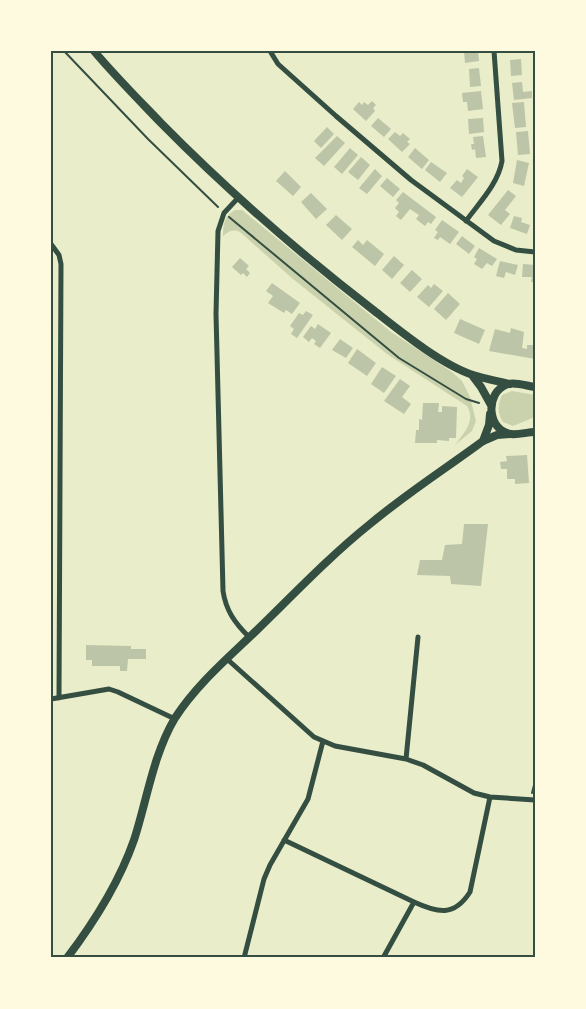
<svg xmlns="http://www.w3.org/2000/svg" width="586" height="1009" viewBox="0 0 586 1009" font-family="'Public Sans',sans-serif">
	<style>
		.green { fill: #cad2ad }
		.building { fill: #bcc5a7 }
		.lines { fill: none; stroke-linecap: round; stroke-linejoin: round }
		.path { stroke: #344e41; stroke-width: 2 }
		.minor { stroke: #344e41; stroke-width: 5 }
		.primary { stroke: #344e41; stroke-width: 8 }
		.neatline { fill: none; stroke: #344e41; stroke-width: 2 }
	</style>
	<rect width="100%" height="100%" fill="#e9edc9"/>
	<path class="green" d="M235,210H242L391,332L452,372L462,381L470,397L476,421L472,431L455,445C464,433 476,421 467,406L387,354L293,279L240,232C233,229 229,231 223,236C223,225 224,216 235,210Z
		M512,391L535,395V417L513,426L503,422C497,413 498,404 502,395Z"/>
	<path class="building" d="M464,51H478L479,61L465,63Z
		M521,59L522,75L511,76L510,60Z
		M479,68L481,86L470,87L469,69Z
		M522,82L523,92L532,91V98L514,100L512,83Z
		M481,91L483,109L468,111L467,102H463L462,93Z
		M372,101L376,105L373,108L375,111L366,121L353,109L359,102L362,105L364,102L368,105Z
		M524,102L526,127L515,128L512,103Z
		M378,118L391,129L384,137L371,126Z
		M483,118L484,132L469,134L468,119Z
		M327,127L334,134L321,148L314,141Z
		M528,131L530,154L518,155L516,132Z
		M395,132L400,136L403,133L410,139L407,142L410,144L402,152L388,139Z
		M337,136L345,143L324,166L315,158Z
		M483,136L486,157L476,158L475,149L472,150L471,144H474L473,137Z
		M350,148L358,155L342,174L334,167Z
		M415,148L429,160L422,169L408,157Z
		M361,157L370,165L358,180L348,172Z
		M517,160L529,163L524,186L513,183Z
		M431,162L447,173L440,182L425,170Z
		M375,169L382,176L367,194L359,188Z
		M467,169L478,177L462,197L450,188L457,180L461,183L464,178L462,176Z
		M285,171L301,187L293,196L276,181Z
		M387,178L400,189L393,197L380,186Z
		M508,190L516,196L505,210L510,214L501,225L488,215Z
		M403,192L436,217L431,224L428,222L425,226L416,219L419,215L410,209L401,220L396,216L399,212L395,208L399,203L396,200Z
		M311,193L327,209L316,219L301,202Z
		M336,215L352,229L342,240L326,225Z
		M514,216L522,218L521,222L530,225L527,234L510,228Z
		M442,220L459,232L450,244L440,237L438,240L434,238L438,232L435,230Z
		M462,236L475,246L469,254L456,244Z
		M358,240L363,245L367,240L384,254L375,266L352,247Z
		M479,248L497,259L492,266L487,263L482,269L474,264L477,259L474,257Z
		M394,256L404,265L392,279L382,270Z
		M240,258L249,266L246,269L250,273L247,277L243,273L241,275L232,267Z
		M500,261L518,265L515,275L506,272L504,278L496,276Z
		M523,264L535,265V282H531L532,277H522Z
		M412,270L422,279L410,292L400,283Z
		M272,283L300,303L292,314L286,310L284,313L268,303L273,296L266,291Z
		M434,284L443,291L429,307L417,297L428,285L431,288Z
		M448,293L460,304L446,320L434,309Z
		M306,311L313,315L297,338L291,334L294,329L290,326L299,313L303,315Z
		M460,319L485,330L479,344L454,333Z
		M318,324L331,333L320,348L314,344L316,341L312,338L309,342L303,337L311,326L315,329Z
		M511,328L524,332L522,348L527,349V345H535V359L489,351L495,329L510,333Z
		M340,339L353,348L346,358L332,350Z
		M357,349L376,363L367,376L348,363Z
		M382,367L396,376L384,393L371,384Z
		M400,379L410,386L402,397L411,404L404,414L384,401Z
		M423,403H439L438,412H442V406L457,407L456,438H449V441L437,440V443H415L416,430H419V419L422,420Z
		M527,455L529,483L515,484V479H507V469H501L500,462L507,461L506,456Z
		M464,524H488L481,586L451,584L450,576L417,575L420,560H442L445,545L462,544Z
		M86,645L131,646V649H146V659H128L127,671H120V666H92V660H86Z"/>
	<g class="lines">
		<path class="path" d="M64,51L148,139L218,207
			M229,217L399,358L466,399L479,403
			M532,793L535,781"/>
		<path class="minor" d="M270,51L278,64L336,116L411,180L494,241L516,250L535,252
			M238,198L224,213L218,231L216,314L223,591C226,611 235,623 249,637
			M466,221C479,203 498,184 502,161L494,51
			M51,244L59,255L61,264L59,698
			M227,659L314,737L335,746L406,759L423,765L474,793L490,797L535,800
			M51,699L109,689L118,692L175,719
			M406,759L418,637
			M284,840L414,902
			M244,958L264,879L270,865L308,799L323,741
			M383,958L414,902C438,913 454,917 470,892L490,797"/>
		<path class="primary" d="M94,51C115,76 138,99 161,123C227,190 297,251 372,309C399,330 440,364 473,375C485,379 498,381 510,384
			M472,375L481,387L491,405
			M535,387C527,386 516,382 508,384C484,392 487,431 511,434C519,435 527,432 535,432
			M483,441L489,425L490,414
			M67,958C95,921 119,883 134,840C147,800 153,755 175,718C197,684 228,658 257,630C294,594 330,556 370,524C406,494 445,469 483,441L497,435L510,434"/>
	</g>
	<rect width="586" height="1009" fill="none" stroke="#fefae0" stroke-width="105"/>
	<rect x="52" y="52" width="482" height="904" class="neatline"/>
</svg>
